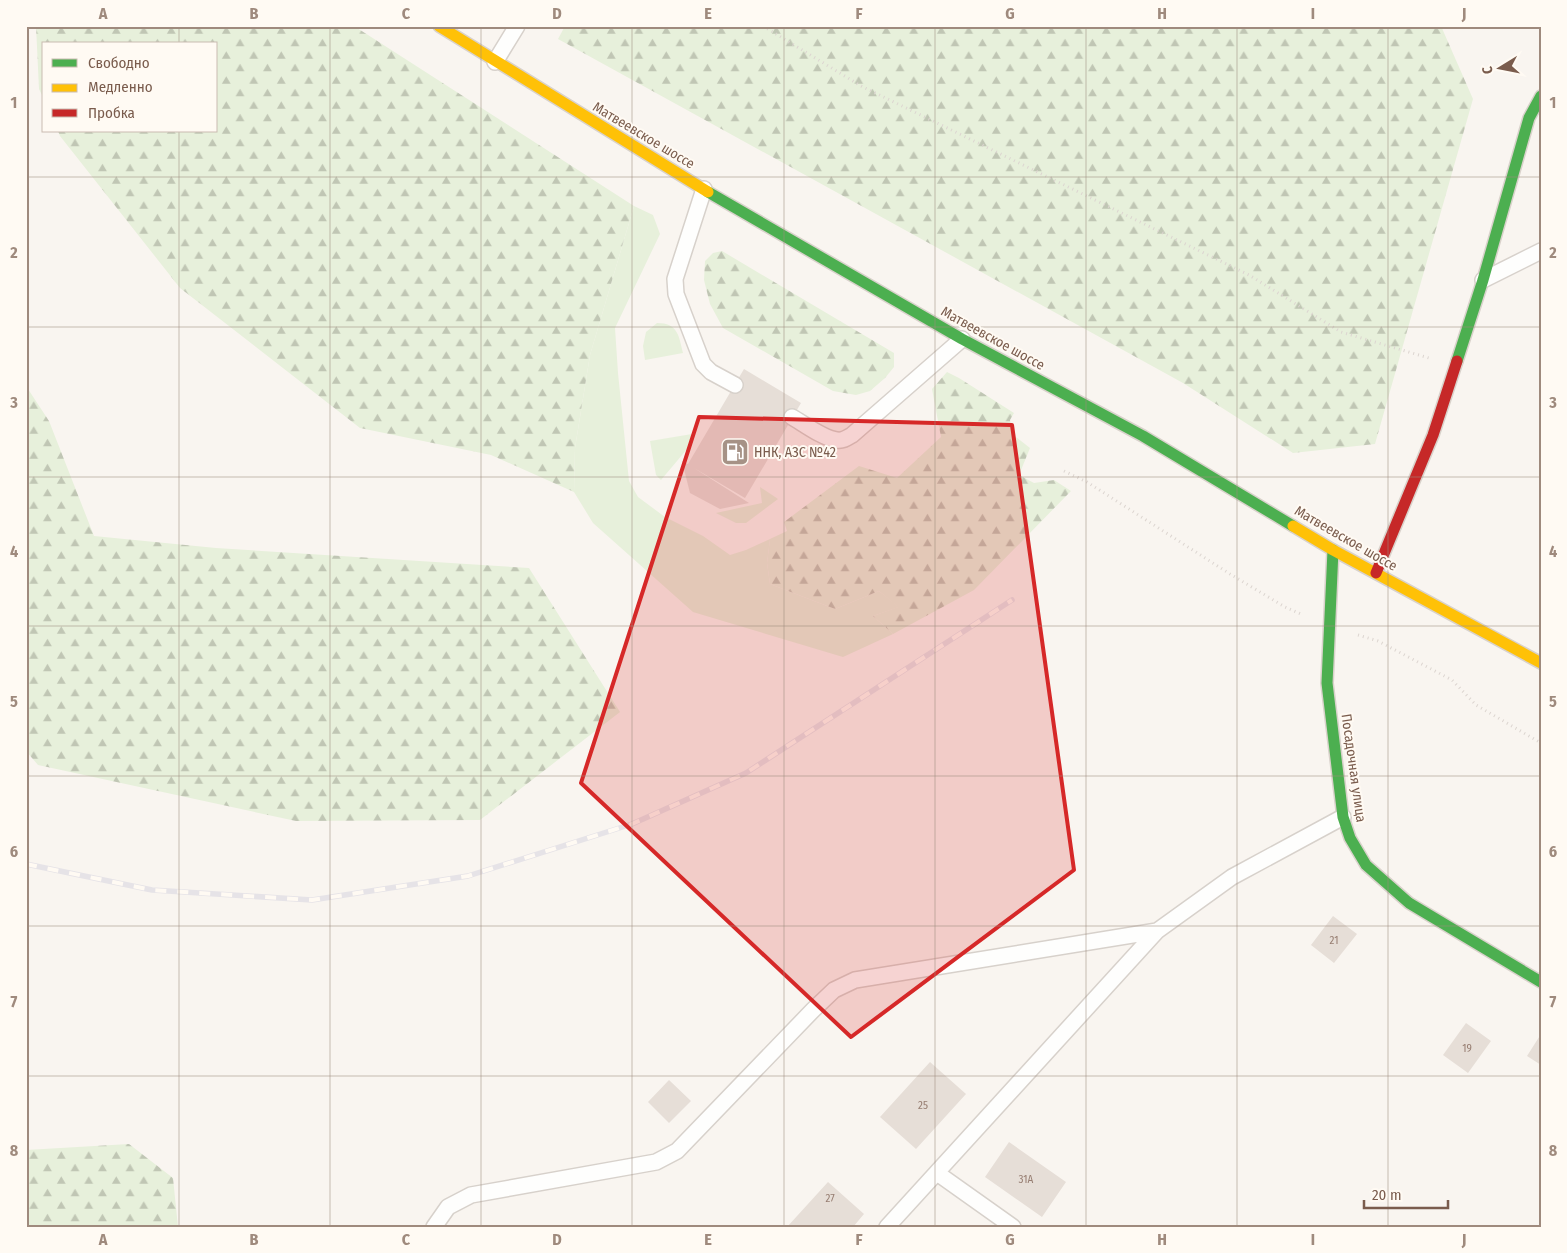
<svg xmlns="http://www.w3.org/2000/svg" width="1567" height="1253" viewBox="0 0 1567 1253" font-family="'Fira Sans Condensed',sans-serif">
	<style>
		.green { fill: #e7f0db }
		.forest { fill: url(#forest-firs) }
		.building { fill: #e6ded7 }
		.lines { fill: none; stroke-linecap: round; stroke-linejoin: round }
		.lane-casing { stroke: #d7d1cb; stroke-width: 18 }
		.fast-casing { stroke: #d9d2cb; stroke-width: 14 }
		.slow-casing { stroke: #d9d2cb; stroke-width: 14 }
		.jam-casing { stroke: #d9d2cb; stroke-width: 14 }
		.path { stroke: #dcd5d0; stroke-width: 3; stroke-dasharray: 1 4; stroke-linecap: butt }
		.lane { stroke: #fefefd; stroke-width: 15 }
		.fast { stroke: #4caf50; stroke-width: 11 }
		.slow { stroke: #ffc107; stroke-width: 11 }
		.jam { stroke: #c62828; stroke-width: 11 }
		.rail-casing { stroke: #e6e3e7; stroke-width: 5.5 }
		.rail { stroke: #fffaf3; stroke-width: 4; stroke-dasharray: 11; stroke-linecap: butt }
		.marked { fill: #d62828; fill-opacity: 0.2; stroke: #d62828; stroke-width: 4; stroke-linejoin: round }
		.grid { fill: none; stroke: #9f8a7d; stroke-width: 1; stroke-opacity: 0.55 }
		.labels { text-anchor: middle; stroke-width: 4; stroke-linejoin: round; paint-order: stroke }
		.number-label { font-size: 11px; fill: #977e72 }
		.street-label { font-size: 14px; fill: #7a5c4d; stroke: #fffaf3 }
		.poi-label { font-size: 14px; fill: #7a5c4d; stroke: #fffaf3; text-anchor: start }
		.neatline { fill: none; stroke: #9f8a7d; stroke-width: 2 }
		.grid-label { font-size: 16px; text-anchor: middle; font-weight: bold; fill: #9f8a7d }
	</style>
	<defs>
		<pattern id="forest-firs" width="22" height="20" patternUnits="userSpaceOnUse" patternTransform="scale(1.25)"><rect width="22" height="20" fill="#e7f0db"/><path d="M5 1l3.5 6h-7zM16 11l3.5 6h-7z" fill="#c0c6b4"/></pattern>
	</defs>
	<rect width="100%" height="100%" fill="#f9f5f0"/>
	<path class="green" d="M634,206L653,215L660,234L615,328L618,373L629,481L638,497L665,517L703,536L730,555L746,550L770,539L767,563L770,584L835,609L879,591L899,607L873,616L893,634L843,657L693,612L593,523L574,492L575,448L590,355Z
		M657,323C678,323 679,336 683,353L645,360L643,346L646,332Z
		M692,434L693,442L661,480L656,475L650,441Z
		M760,487L778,499L746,523H736L716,513L762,503Z"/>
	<path class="forest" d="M36,26H354L634,206L590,355L575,448L574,492L491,455L360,428L180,288L60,136L58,131H216V44H44V99L39,89Z
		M565,26H1441L1473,99L1375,444L1293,453L1183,383L558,39Z
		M722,251L894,353V367L885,378L870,391L856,395L833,391L723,328L710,304L704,280L705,261L713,253Z
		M947,372L959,378L1014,413L1010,420L1012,434L1030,448L1019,475L1034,483L1054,480L1071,491L974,590L893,634L873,616L898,607L879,591L835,609L770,584L767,563L770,539L787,531L784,522L859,466L897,478L941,437L932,389Z
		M26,386L49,421L94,536L216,548L529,568L620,712L480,820L296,821L38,765L26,751Z
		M129,1144L173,1178L178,1227H26V1150Z"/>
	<path class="building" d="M744,369L801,403L745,498L694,468L749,503L720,509L690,493L682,461L688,464Z
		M1333,916L1357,934L1334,963L1311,945Z
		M1466,1023L1491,1041L1468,1073L1443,1055Z
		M1541,1034V1065L1527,1056Z
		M930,1062L966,1094L916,1149L880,1117Z
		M669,1080L691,1101L669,1123L648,1102Z
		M1009,1142L1066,1182L1042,1217L985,1177Z
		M828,1182L864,1214L853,1227H787Z"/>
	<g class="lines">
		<g class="lane-casing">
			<path id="lane" d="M495,62L517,26
				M704,189L675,279L676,294L703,364L711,372L735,385
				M1483,280L1541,251
				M792,417C804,424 824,439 837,440C843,441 847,438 852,435L962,339
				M937,1173L1013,1227
				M434,1227L448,1207L471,1195L656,1162L677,1151L813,1010L834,990L855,980L1157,931
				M887,1227L1157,931L1232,877L1343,817"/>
		</g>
		<g class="fast-casing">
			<path id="fast" d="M708,192L962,339L1143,436L1293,526
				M1457,361L1483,280L1529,118L1541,96
				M1333,550L1327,683L1343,817L1350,838L1366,865L1409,903L1541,982"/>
		</g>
		<g class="slow-casing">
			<path id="slow" d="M439,26L708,192
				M1293,526L1333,550L1541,663"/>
		</g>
		<g class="jam-casing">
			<path id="jam" d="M1376,573L1433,435L1457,361"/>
		</g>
		<path class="path" d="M763,26L861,86L1249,275L1341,332L1429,358
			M1064,471L1087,482L1230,574L1285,607L1303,615
			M1358,635L1378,641L1452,680L1476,705L1541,743"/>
		<use href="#lane" class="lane"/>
		<use href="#fast" class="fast"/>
		<use href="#slow" class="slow"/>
		<use href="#jam" class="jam"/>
		<g class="rail-casing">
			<path id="rail" d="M26,864L152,890L312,900L468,876L632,824L746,773L1012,600"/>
		</g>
		<use href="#rail" class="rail"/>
	</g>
	<path class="marked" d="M699,417L1012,425L1074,870L851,1037L581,783Z"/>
	<path class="grid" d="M179,26V44M330,26V1227M481,26V1227M632,26V1227M784,26V1227M935,26V1227M1086,26V1227M1237,26V1227M1388,26V1227M179,131V1227M26,177H1541M26,327H1541M26,477H1541M26,626H1541M26,776H1541M26,926H1541M26,1076H1541"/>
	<defs>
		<g id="fuel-square" transform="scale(1.4375)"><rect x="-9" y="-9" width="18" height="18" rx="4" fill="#a69286" stroke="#fffaf3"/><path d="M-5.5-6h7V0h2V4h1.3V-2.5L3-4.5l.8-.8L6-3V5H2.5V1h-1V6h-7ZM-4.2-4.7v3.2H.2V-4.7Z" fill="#fff"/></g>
	</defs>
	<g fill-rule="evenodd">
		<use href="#fuel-square" x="735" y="452"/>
	</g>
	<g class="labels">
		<g class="number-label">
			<text x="1334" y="944">21</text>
			<text x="1467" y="1052">19</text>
			<text x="923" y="1109">25</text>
			<text x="1026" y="1183">31А</text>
			<text x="830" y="1202">27</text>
		</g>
		<g class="street-label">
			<text transform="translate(644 135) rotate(31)" y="5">Матвеевское шоссе</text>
			<text transform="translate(993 338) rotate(29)" y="5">Матвеевское шоссе</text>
			<text transform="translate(1346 538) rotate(30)" y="5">Матвеевское шоссе</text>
			<text transform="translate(1354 768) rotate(82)" y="5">Посадочная улица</text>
		</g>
		<g class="poi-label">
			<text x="754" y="457">ННК, АЗС №42</text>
		</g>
	</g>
	<rect width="1567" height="1253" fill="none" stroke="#fffaf3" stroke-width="55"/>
	<rect x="42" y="42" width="175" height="90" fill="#fffaf3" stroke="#cabbb1"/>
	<rect x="52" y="59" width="25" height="8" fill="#4caf50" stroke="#cabbb1"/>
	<text x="88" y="68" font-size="15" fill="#7a5c4d">Свободно</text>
	<rect x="52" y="84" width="25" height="8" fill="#ffc107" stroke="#cabbb1"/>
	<text x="88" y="92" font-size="15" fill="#7a5c4d">Медленно</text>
	<rect x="52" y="109" width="25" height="8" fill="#c62828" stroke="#cabbb1"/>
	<text x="88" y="118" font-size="15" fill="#7a5c4d">Пробка</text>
	<g transform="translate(1500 68) rotate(260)" stroke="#fffaf3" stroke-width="4" paint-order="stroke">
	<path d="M0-4L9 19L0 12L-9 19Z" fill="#7a5c4d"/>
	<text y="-8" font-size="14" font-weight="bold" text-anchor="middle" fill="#7a5c4d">С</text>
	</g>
	<path d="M1364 1200v8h84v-8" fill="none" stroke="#7a5c4d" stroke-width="2.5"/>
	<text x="1372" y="1200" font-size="15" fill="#7a5c4d" stroke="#fffaf3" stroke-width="4" paint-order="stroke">20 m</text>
	<rect x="28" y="28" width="1512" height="1198" class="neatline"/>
	<g class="grid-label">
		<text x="103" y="19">A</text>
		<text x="254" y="19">B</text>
		<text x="406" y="19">C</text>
		<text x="557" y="19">D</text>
		<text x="708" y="19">E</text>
		<text x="859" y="19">F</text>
		<text x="1010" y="19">G</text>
		<text x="1162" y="19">H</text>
		<text x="1313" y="19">I</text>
		<text x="1464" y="19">J</text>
		<text x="14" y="108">1</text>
		<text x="1553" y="108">1</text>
		<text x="14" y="258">2</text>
		<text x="1553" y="258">2</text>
		<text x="14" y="408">3</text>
		<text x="1553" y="408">3</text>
		<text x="14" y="557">4</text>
		<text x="1553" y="557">4</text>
		<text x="14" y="707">5</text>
		<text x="1553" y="707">5</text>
		<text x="14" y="857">6</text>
		<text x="1553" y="857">6</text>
		<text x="14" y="1007">7</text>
		<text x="1553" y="1007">7</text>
		<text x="14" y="1156">8</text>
		<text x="1553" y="1156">8</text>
		<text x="103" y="1245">A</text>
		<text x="254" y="1245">B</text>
		<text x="406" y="1245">C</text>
		<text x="557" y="1245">D</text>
		<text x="708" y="1245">E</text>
		<text x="859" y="1245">F</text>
		<text x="1010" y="1245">G</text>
		<text x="1162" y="1245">H</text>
		<text x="1313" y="1245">I</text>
		<text x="1464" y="1245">J</text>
	</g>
</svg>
